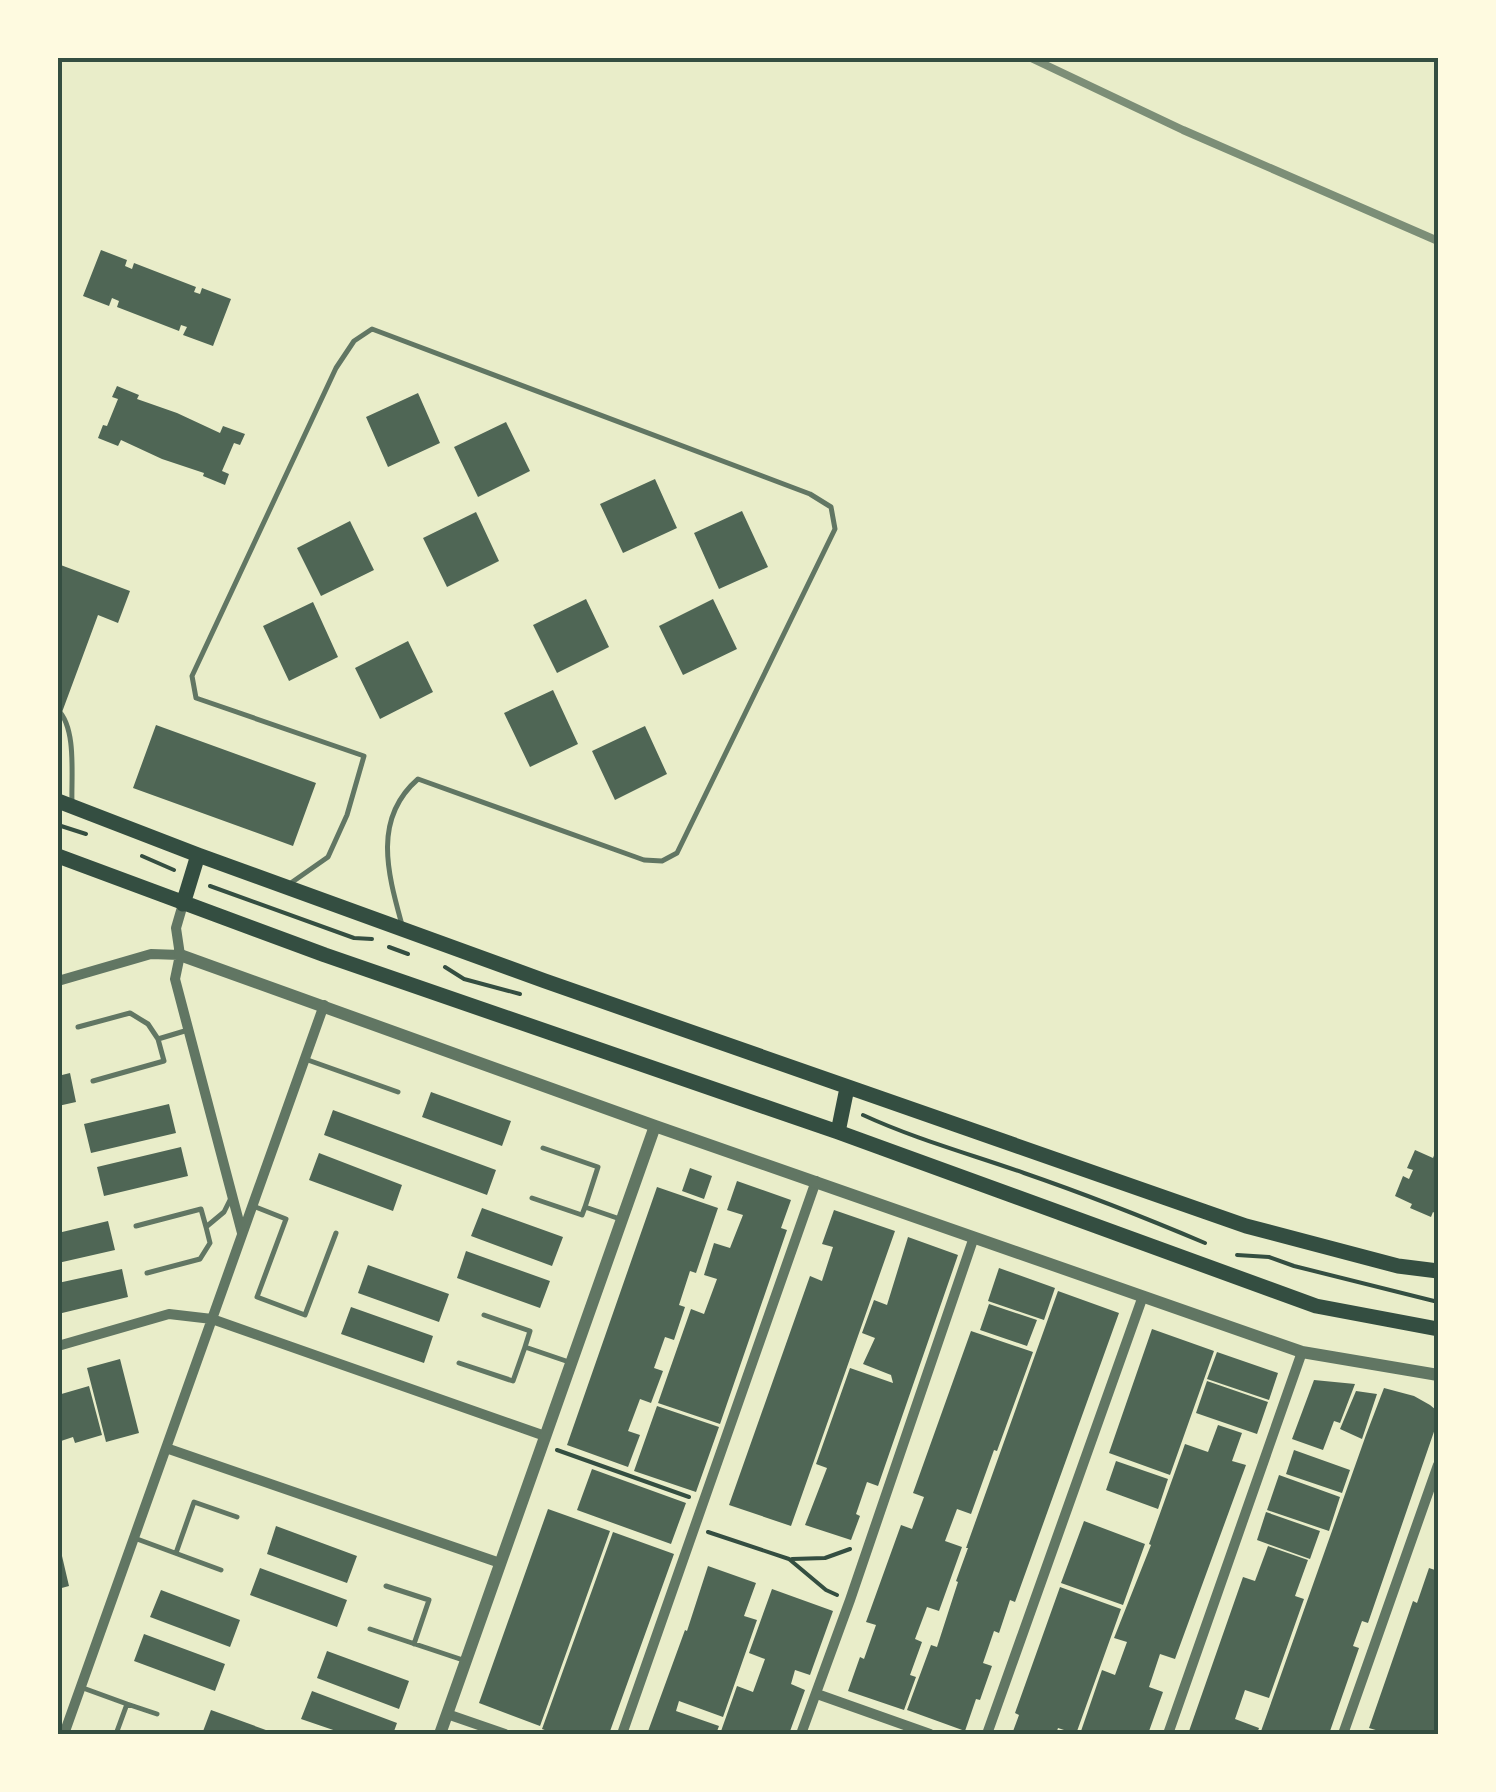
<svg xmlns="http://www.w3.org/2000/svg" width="1496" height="1792" viewBox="0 0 1496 1792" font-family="'Fira Sans Condensed',sans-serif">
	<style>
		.building { fill: #4f6655 }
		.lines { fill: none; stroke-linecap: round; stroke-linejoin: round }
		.path { stroke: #344e41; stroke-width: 4 }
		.service { stroke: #617663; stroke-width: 5 }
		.minor { stroke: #617663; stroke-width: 10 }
		.tertiary { stroke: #617663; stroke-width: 12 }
		.primary { stroke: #344e41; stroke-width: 15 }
		.rail { stroke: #7c8e77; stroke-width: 8 }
		.neatline { fill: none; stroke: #344e41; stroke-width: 4 }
	</style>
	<rect width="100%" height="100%" fill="#e9edc9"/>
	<path class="building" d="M101,250L127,260L125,266L132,269L134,263L196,287L194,292L200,294L202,288L231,299L213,346L183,335L187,327L181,325L179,331L117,307L119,301L112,298L109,306L83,296Z
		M117,386L139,395L137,399L177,413L220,433L223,426L245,434L240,445L234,443L222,471L229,474L225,485L203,476L204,473L162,459L121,440L118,446L98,438L103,425L107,426L118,399L112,397Z
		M418,393L440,443L388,467L366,417Z
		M506,422L530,471L478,497L454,447Z
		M655,479L677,528L623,553L600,504Z
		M742,511L768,567L719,589L694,533Z
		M476,512L499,561L447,587L423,538Z
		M350,521L374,570L321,596L297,548Z
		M58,564L130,591L118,623L98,615L58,723Z
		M586,599L609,647L557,673L533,625Z
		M713,599L737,649L683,675L659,626Z
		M313,602L338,657L289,681L263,626Z
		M408,641L433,692L380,719L355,668Z
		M553,690L578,744L530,767L504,713Z
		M156,725L316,783L293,846L133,788Z
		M645,726L667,774L615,800L592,751Z
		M70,1073L76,1102L58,1106V1076Z
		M431,1092L511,1121L502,1146L422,1117Z
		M169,1104L176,1133L91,1153L84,1124Z
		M333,1110L496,1170L487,1195L324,1135Z
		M181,1147L188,1176L104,1196L97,1167Z
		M1415,1150L1433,1158L1435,1153L1438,1154V1215L1433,1212L1431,1217L1410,1208L1412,1204L1395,1196L1403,1176L1409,1179L1413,1170L1407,1168Z
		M319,1153L402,1185L393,1211L309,1180Z
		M690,1168L712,1176L704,1199L682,1191Z
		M737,1181L791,1200L781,1228L787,1230L720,1424L658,1403L691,1309L704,1314L717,1279L704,1275L714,1243L730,1248L743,1215L727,1210Z
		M657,1187L718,1208L696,1273L690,1271L679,1305L685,1307L674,1340L665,1337L654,1368L663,1371L651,1403L640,1399L628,1431L640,1435L628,1467L567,1445Z
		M482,1208L563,1237L552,1266L471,1236Z
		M834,1210L895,1231L791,1526L729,1505L810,1276L822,1281L833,1247L822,1244Z
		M108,1221L115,1250L58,1263V1233Z
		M908,1237L958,1255L878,1486L867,1482L856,1514L860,1516L851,1540L805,1525L827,1468L816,1464L850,1368L893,1383L891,1375L863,1364L875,1338L862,1333L874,1300L887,1305Z
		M466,1251L550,1281L540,1308L457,1278Z
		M368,1265L449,1294L439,1322L358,1293Z
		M999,1268L1055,1288L1044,1320L988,1301Z
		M122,1269L128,1297L58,1314V1283Z
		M1058,1291L1119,1313L1015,1602L1010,1600L999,1633L994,1631L983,1663L992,1666L980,1700L976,1699L965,1731L907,1710L931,1645L937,1647L958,1582L956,1581L968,1548H966Z
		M989,1304L1037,1320L1027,1346L980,1330Z
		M351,1307L433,1336L424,1363L341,1334Z
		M1152,1329L1214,1351L1170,1475L1109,1453Z
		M971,1331L1033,1352L997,1451L994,1450L971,1514L957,1509L945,1541L962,1547L939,1611L927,1607L915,1639L922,1642L910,1675L916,1677L904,1710L848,1691L860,1657L864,1659L876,1625L866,1622L901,1525L912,1529L924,1497L913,1493Z
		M1217,1352L1278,1373L1269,1400L1207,1379Z
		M120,1359L139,1433L106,1442L87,1368Z
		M1314,1380L1355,1384L1340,1423L1334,1421L1323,1450L1292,1439Z
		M1207,1381L1268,1402L1257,1434L1196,1413Z
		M89,1386L102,1435L75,1443L73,1437L58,1442V1395Z
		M1384,1388L1414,1396L1430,1405L1436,1410L1438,1420L1368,1623L1362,1621L1353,1646L1359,1648L1329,1734H1260L1366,1435Z
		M1356,1391L1377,1394L1362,1439L1340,1429Z
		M657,1406L719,1427L696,1492L634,1471Z
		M1218,1425L1242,1433L1232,1461L1246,1465L1175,1659L1160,1654L1149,1687L1163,1692L1148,1734H1080L1102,1670L1115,1675L1127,1642L1114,1638L1151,1545L1149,1544L1185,1444L1208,1452Z
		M1294,1450L1350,1470L1342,1493L1286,1474Z
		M1116,1461L1168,1479L1158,1509L1106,1490Z
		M592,1469L686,1503L671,1544L577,1510Z
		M1279,1475L1340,1497L1329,1531L1267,1510Z
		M548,1509L610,1531L540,1726L479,1703Z
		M1266,1512L1320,1531L1310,1559L1257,1540Z
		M1084,1521L1145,1544L1123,1605L1061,1583Z
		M276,1526L357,1556L347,1583L267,1554Z
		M613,1532L674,1554L609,1734H556L542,1729Z
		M1268,1546L1308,1560L1295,1596L1304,1599L1269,1698L1245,1690L1235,1719L1259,1728L1257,1734H1188L1243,1577L1255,1581Z
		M62,1556L69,1586L58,1589V1557Z
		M708,1566L756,1583L744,1616L757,1620L723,1717L679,1701L676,1711L719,1726L716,1734H647L685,1630L687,1631Z
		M260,1568L347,1600L337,1627L250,1595Z
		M1429,1568L1438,1571V1726L1436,1734H1389L1369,1728L1413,1601L1417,1603Z
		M1060,1587L1121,1609L1076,1734L1058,1728L1056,1734H1012L1019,1715L1015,1713Z
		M772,1589L833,1611L810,1675L795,1670L791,1684L805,1690L789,1734H720L737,1686L753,1692L765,1659L749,1653Z
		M161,1590L240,1620L230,1647L150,1617Z
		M144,1634L225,1664L215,1691L134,1661Z
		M327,1651L409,1681L399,1709L317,1678Z
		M312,1691L397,1723L393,1734H345L301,1719Z
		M211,1710L277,1734H202Z"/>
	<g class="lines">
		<path class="path" d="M58,825L86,834
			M142,856L174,870
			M210,886L354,938L372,939
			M389,947L408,954
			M445,967L464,979L520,994
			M863,1115C915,1139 970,1154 1024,1173C1085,1194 1146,1218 1205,1243
			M1237,1255L1269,1257L1294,1266L1438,1302
			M557,1450L689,1497
			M708,1532L789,1559L826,1590L837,1595
			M792,1559L825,1558L850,1549"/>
		<path class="service" d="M58,710C77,729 71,777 72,804
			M288,885L328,857L347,815L364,756L196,698L192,676L336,368L354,341L372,329L810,494L831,507L835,529L677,853L662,861L644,860L418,779C372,819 388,874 402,925
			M78,1027L130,1013L148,1024L158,1039L188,1030
			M305,1059L398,1092
			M93,1081L164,1061L158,1039
			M543,1148L598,1167L585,1207
			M532,1198L582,1215L585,1207L620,1219
			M253,1206L286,1219L257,1297L305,1315L336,1233
			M136,1226L201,1209L206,1227L224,1212L231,1198
			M147,1273L200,1259L210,1243L206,1227
			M484,1315L530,1331L525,1347L569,1362
			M459,1363L513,1381L525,1347
			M137,1539L221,1570
			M176,1553L194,1502L237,1517
			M386,1586L429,1600L414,1644
			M370,1629L463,1660
			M83,1688L127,1704L116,1734
			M127,1704L157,1714"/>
		<path class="minor" d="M183,904L176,928L180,955L175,979L242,1233
			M58,981L151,954L180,955
			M58,1346L169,1314L212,1319L545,1436
			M166,1448L500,1563
			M817,1694L930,1734
			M447,1714L505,1734
			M64,1734L324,1005
			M622,1734L816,1181
			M801,1734L850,1600L974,1237
			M987,1734L1143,1296
			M1168,1734L1302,1352
			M1343,1734L1438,1465"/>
		<path class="tertiary" d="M180,955L655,1126L1302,1352L1438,1375
			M440,1734L655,1126"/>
		<path class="primary" d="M58,801L198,855L545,981L1246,1226L1398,1266L1438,1271
			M58,856L325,955L838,1132L1316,1306L1438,1329
			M183,904L198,855
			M838,1132L847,1088"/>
		<path class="rail" d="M1031,58L1183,130L1438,241"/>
	</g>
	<rect width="1496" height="1792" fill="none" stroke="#fefae0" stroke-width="120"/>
	<rect x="60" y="60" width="1376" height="1672" class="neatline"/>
</svg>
